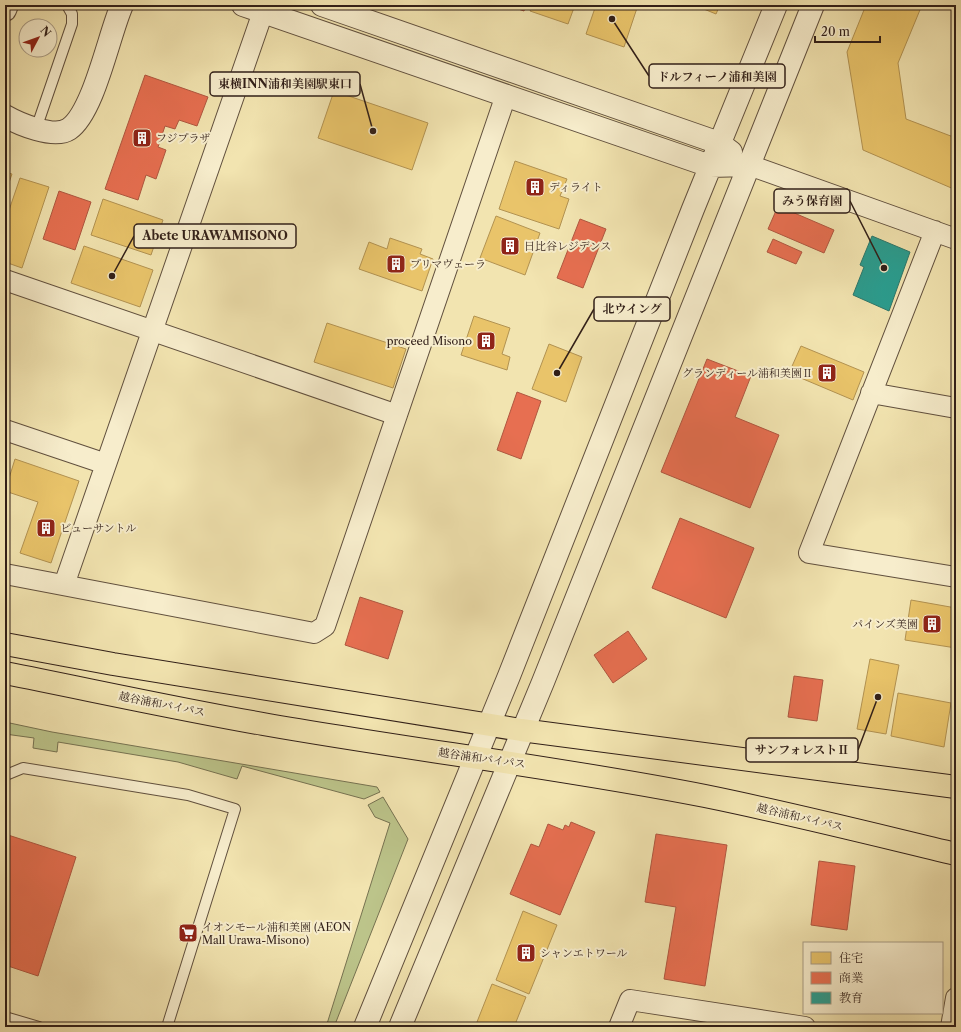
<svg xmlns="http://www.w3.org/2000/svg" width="961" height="1032" viewBox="0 0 961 1032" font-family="'Libre Caslon Text','Noto Serif JP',serif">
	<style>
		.green { fill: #bcc48a; stroke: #767251 }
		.homes { fill: #e9c46a; stroke: #b29251 }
		.shops { fill: #e76f51; stroke: #b05740 }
		.schools { fill: #2a9d8f; stroke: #2c776b }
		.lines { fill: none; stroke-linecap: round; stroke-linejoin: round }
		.service-casing { stroke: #61503e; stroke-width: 12 }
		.minor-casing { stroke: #61503e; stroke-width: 22 }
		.tertiary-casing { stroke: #61503e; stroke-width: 24 }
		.trunk-casing { stroke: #311f18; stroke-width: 24 }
		.service { stroke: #f7edcc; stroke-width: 10 }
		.minor { stroke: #f7edcc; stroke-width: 20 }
		.tertiary { stroke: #f7edcc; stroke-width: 22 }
		.trunk { stroke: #f2e4b0; stroke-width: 22 }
		.labels { text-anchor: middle; stroke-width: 4; stroke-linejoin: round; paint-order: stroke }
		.poi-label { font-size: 11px; fill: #311f18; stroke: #f7edcc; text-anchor: start }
		.street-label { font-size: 11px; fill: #311f18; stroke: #f7edcc }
		.leader { fill: none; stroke: #311f18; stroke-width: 1.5 }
		.callout-dot { fill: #311f18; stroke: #f7edcc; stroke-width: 1.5 }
		.callout { fill: #f7edcc; stroke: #311f18; stroke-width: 1.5 }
		.callout-label { font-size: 12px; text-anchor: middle; font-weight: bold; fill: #311f18 }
	</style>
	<rect width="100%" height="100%" fill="#f2e4b0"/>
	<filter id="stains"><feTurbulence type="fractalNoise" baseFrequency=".005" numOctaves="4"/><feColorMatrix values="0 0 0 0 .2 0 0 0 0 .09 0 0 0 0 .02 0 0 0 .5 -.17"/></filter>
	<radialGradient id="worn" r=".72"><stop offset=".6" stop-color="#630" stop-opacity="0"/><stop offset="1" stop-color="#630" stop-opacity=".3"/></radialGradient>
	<path class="green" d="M5,722L52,732L377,787L380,792L364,799L242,766L237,779L178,762L58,742L57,752L33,748L34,738L5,734Z
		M383,797L408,839L334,1027H326L390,823L375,817L368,805Z"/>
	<path class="homes" d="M533,5H575L568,24L530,11Z
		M596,5H638L624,47L586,34Z
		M694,5H720L716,14Z
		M866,5H922L898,63L906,119L956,138V190L863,150L847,52Z
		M334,91L428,123L412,170L318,138Z
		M515,161L567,179L560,196L569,199L559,229L499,209Z
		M5,172L12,174L5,194Z
		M20,178L49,187L22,268L5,262V222Z
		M103,199L163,220L151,255L91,235Z
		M496,216L540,233L525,275L480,258Z
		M390,238L422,249L420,254L433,259L422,291L359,269L369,242L387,249Z
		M84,246L153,270L140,307L71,283Z
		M474,316L510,328L502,354L510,357L507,370L461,355Z
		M327,323L406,349L393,388L314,362Z
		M549,344L582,357L566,402L532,389Z
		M801,346L864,372L853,400L789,373Z
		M15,459L79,481L51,563L20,553L38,502L5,491Z
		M911,600L956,608V648L905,640Z
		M870,659L899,665L886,734L857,729Z
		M898,693L951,703L944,747L891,736Z
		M523,911L557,925L529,994L496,980Z
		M492,984L526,997L514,1027H475Z"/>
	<path class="shops" d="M506,5H526L524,11Z
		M145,75L208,97L197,126L179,120L175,129L165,126L158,147L166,150L156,179L146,175L138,200L105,189Z
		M59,191L91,202L75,250L43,239Z
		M778,206L834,230L824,253L768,229Z
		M580,219L606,229L583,288L557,278Z
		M773,239L802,252L796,264L767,252Z
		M707,359L751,376L735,417L779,435L750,508L661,472Z
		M517,392L541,401L521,459L497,450Z
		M680,518L754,548L726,618L652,588Z
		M360,597L403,611L388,659L345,645Z
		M628,631L647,659L613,683L594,655Z
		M794,676L823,680L817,721L788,717Z
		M571,822L595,832L560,915L510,894L531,844L539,847L548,824L563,830L565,825L569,827Z
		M5,834L76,857L38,976L5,965Z
		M656,834L727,845L705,986L664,979L676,907L645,902Z
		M819,861L855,866L847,930L811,925Z"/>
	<path class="schools" d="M872,236L910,252L889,311L853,295L864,267L860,265Z"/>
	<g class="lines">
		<g class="service-casing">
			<path id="service" d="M36,129L72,24V14L67,5
				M5,774L6,775L23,768L188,795L235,809L167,1027
				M5,1017L39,1027"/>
		</g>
		<g class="minor-casing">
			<path id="minor" d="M749,165L956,239
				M935,231L809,553L956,577
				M5,280L397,415
				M871,393L956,408
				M5,430L106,464
				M5,574L314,633L325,626L506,95
				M64,585L263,12
				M619,1027L630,1000L805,1027
				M951,1027L956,998"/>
		</g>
		<g class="tertiary-casing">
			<path id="tertiary" d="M243,5L710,166L749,165
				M322,5L719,143L731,152
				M5,10L7,5
				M5,116C19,124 54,139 69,129C94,112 109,34 122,5
				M365,1027L509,676L693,209L776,5
				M400,1027L543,682L813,5"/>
		</g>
		<g class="trunk-casing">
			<path id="trunk" d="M5,644L113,664L521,730L956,787
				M5,673C91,690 177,709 263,724C410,750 558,767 705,796C789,813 872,834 956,854"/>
		</g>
		<use href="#service" class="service"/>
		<use href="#minor" class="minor"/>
		<use href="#tertiary" class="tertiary"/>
		<use href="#trunk" class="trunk"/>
	</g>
	<defs>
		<g id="building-square" transform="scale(1)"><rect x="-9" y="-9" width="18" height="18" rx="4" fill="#8f2418" stroke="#f7edcc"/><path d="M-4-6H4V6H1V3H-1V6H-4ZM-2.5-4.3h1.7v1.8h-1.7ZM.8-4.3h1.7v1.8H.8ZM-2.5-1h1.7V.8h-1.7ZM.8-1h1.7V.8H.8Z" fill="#fff"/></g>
		<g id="supermarket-square" transform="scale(1)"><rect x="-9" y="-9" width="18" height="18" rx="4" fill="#8f2418" stroke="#f7edcc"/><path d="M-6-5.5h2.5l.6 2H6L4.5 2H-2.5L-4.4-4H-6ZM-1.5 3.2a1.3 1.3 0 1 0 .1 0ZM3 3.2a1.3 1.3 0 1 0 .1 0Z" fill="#fff"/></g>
	</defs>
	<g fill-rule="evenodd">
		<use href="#building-square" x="142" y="138"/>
		<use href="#building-square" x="535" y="187"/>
		<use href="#building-square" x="510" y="246"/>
		<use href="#building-square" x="396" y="264"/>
		<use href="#building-square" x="486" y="341"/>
		<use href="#building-square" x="827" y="373"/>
		<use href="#building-square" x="46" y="528"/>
		<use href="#building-square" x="932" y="624"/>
		<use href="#supermarket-square" x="188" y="933"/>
		<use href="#building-square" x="526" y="953"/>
	</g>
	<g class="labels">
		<g class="poi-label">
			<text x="156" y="142">フジプラザ</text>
			<text x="549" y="191">ディライト</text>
			<text x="524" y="250">日比谷レジデンス</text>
			<text x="410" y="268">プリマヴェーラ</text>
			<text x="472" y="345" text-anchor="end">proceed Misono</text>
			<text x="813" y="377" text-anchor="end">グランディール浦和美園Ⅱ</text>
			<text x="60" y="532">ビューサントル</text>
			<text x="918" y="628" text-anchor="end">パインズ美園</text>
			<text x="202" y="931">イオンモール浦和美園 (AEON<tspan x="202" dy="13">Mall Urawa-Misono)</tspan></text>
			<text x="540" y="957">シャンエトワール</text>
		</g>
		<g class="street-label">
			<text transform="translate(162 704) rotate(11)" y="4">越谷浦和バイパス</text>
			<text transform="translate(482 758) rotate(8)" y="4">越谷浦和バイパス</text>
			<text transform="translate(800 817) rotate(13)" y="4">越谷浦和バイパス</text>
		</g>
	</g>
	<path class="leader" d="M612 19L649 76M373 131L360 84M884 268L850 201M112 276L134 236M557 373L594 309M878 697L858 750"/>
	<g class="callout-dot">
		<circle cx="612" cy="19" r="4"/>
		<circle cx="373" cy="131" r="4"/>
		<circle cx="884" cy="268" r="4"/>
		<circle cx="112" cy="276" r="4"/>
		<circle cx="557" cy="373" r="4"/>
		<circle cx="878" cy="697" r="4"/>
	</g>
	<g class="callout">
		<rect x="649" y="64" width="136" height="24" rx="4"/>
		<rect x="210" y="72" width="150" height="24" rx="4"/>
		<rect x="774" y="189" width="76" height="24" rx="4"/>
		<rect x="134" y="224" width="162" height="24" rx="4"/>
		<rect x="594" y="297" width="76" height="24" rx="4"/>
		<rect x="746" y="738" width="112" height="24" rx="4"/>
	</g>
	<g class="callout-label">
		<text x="717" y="81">ドルフィーノ浦和美園</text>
		<text x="285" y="88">東横INN浦和美園駅東口</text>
		<text x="812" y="205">みう保育園</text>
		<text x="215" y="240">Abete URAWAMISONO</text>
		<text x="632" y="313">北ウイング</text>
		<text x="802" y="754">サンフォレストⅡ</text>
	</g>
	<rect width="961" height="1032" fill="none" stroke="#f2e4b0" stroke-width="20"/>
	<rect x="6" y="6" width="949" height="1020" fill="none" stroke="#311f18" stroke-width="2"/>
	<rect x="10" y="10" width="941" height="1012" fill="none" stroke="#311f18"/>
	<rect x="803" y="942" width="140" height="72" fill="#f7edcc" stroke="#a89b84"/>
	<rect x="811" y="952" width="20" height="12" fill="#e9c46a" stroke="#a89b84"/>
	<text x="839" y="962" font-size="12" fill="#311f18">住宅</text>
	<rect x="811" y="972" width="20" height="12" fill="#e76f51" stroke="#a89b84"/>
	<text x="839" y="982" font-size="12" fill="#311f18">商業</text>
	<rect x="811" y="992" width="20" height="12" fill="#2a9d8f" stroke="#a89b84"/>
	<text x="839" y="1002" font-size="12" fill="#311f18">教育</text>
	<g transform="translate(38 38) rotate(49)"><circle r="19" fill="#f7edcc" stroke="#a89b84"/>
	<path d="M0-3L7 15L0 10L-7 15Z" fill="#8f2418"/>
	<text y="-6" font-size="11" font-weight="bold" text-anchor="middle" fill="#311f18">N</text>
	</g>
	<path d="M815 36v6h65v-6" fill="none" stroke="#311f18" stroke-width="2"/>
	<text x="821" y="36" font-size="12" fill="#311f18" stroke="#f7edcc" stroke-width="3" paint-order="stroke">20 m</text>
	<rect width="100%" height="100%" filter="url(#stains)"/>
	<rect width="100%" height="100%" fill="url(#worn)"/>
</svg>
